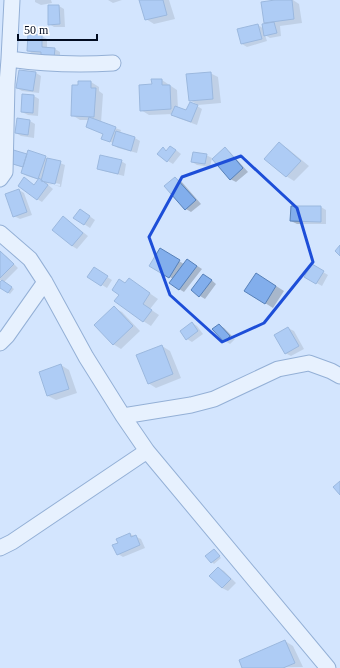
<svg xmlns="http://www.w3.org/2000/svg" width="340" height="668" viewBox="0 0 340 668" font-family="Georgia,serif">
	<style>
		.shadow { fill: #0003; fill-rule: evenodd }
		.building { fill: #82aeec; stroke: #5781b9 }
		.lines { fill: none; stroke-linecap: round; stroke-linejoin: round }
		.minor-casing { stroke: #476fa7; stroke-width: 17 }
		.minor { stroke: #fff; stroke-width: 15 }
		.marked { fill: none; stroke: #1d4ed8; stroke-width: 3; stroke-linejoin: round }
	</style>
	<rect width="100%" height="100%" fill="#d3e5fe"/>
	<path class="shadow" d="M35,0H51L52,3L41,5L35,2Z
		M108,0H122L113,3Z
		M140,0H169L175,19L154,24L146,19Z
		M283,0H293L299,4L302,23L280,26L281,36L270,38L265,35L267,41L247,47L242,44L258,25L264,29L267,24L265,22Z
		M59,6L64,9L65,27H54L49,24Z
		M42,36L47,39V48L55,49L60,52V60L42,54H33L28,51Z
		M20,71L36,73L41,76L39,93L22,91L17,88Z
		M210,73L218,77L221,103L198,105L190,100Z
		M162,80L177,90L178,109L187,112L197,106L202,109L197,125L178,118L173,114L149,115L141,110L153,85Z
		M91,82L99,87V91L103,94L101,123L121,130L120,133L135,138L140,141L137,153L118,148L113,145V143L102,138L104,134L87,127L89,120H80L72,115Z
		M34,96L39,99L38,116L28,115L22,112Z
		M18,120L30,121L35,124L34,138L21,136L16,133Z
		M280,144L287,148L309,166L294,181L286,176Z
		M163,149L167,151L176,150L181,154L173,164L168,161Z
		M225,149L230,152L248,172L236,182L230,179Z
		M28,155L45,157L65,165L61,187L46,183L53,189L42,202L37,199L30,182L35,186L40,180L27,176L22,173L24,168L7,162ZM47,181L60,184V186L47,184Z
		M206,155L212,158L210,167L197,165L192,162Z
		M121,161L126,164L124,176L104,171L98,168Z
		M175,178L181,181L201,204L191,212L186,209Z
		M19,190L24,193L32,215L20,219L14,216Z
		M321,207L326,210V224H297L291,221Z
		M85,213L95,220L90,228L75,218Z
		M64,217L88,236L77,249L72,246Z
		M160,250L184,264L188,260L202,269L184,292L179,289L173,279L151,265Z
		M0,253L6,256L18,268L4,282L14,289L10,294L0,287L2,281L0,280Z
		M313,266L328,275L322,286L306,277Z
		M99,272L112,280L107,288L89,277Z
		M209,278L216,284L205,299L200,296Z
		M129,279L158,299L150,309L159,315L151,326L143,321L126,284Z
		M265,279L284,291L273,308L265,303Z
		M114,308L122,312L140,331L121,349L113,344Z
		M192,323L197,326L203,334L192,342L187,339Z
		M219,325L224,328L235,339L230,344L225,341Z
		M288,328L294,331L304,349L291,356L285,353Z
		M162,346L170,351L181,378L156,388L148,383Z
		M61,365L69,370L77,393L56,400L48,396Z
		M130,534L141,539L145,548L123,557L118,554L119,543Z
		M214,550L221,558L214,564L212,562Z
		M219,568L224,571L236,583L228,591L222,588Z
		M285,641L293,646L303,667L243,668Z"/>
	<path class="building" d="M139,0H163L167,15L145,20Z
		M275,0H292L294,19L264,23L261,2Z
		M48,5H59L60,24L48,25Z
		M274,22L277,33L264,36L262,24Z
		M258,24L262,39L241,44L237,29Z
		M28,34L42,35V47L55,48L54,58L41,57V52L27,51Z
		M19,70L36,72L33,91L16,88Z
		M211,72L213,99L189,101L186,74Z
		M151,79H162V85H170L171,109L140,111L139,85L152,84Z
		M78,81H91V88H96L94,117L71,116L72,85H78Z
		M22,94L34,95L33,113L21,112Z
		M190,102L198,105L191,122L171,115L175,106L186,110Z
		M89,117L116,127L110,142L101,139L103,134L86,127Z
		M17,118L30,120L28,135L15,133Z
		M116,131L135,137L131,151L112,145Z
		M279,142L301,161L286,177L264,159Z
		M170,146L176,150L167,162L157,154L163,147L166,151Z
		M225,147L243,168L230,180L212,159Z
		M10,149L27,154L23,167L6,162Z
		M28,150L46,156L38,179L21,173Z
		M193,152L207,154L205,164L191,162Z
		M100,155L122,160L118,174L97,169Z
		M47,158L61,161L55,184L41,181Z
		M24,177L34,185L39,178L48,185L37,200L18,186Z
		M175,177L196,200L185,210L164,186Z
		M19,189L27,212L13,217L5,194Z
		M291,206H321V222L290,221Z
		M80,209L90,216L84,225L73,218Z
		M63,216L83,233L72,246L52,230Z
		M340,245V256L335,251Z
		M160,248L180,260L169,278L149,266Z
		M0,251L14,264L0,278Z
		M187,259L197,266L179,290L169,283Z
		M312,264L324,271L316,284L304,277Z
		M94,267L108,276L101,286L87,277Z
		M256,273L276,286L265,304L244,291Z
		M203,274L212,280L199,297L191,290Z
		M129,278L150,293L143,304L152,310L143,322L114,301L119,295L112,290L119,279L125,283Z
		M2,280L12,287L8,293L0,288V282Z
		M114,306L133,326L113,345L94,325Z
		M192,322L198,331L186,340L180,331Z
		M219,324L230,336L224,342L212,329Z
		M288,327L299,346L285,354L274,335Z
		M162,345L173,374L148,384L136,355Z
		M61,364L69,389L47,396L39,372Z
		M340,481V495L333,487Z
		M130,533L131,537L136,535L140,545L117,555L112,545L118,543L116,539Z
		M214,549L220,556L211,563L205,556Z
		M218,567L231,579L222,588L209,576Z
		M285,640L295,663L283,668H242L239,660Z"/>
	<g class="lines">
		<g class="minor-casing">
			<path id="minor" d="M9,59C44,64 79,65 113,63
				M0,179L5,172L7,84L9,59L12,0
				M0,233L30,259L45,282L86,357L123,416L147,451L328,668
				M0,343L7,336L45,282
				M123,416L191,405L214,399L278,369L309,363L331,371L340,376
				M0,548L12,542L147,451"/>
		</g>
		<use href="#minor" class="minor"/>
	</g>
	<path d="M0 0H340V668H0ZM241,156L297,208L313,262L264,323L222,342L170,295L149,237L182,177Z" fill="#d3e5fe" fill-opacity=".55" fill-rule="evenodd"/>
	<path class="marked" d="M241,156L297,208L313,262L264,323L222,342L170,295L149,237L182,177Z"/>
	<path d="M18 34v6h79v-6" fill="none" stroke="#010b20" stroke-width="2"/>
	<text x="24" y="34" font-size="12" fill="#010b20" stroke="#ffffff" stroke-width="3" paint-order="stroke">50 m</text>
</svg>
